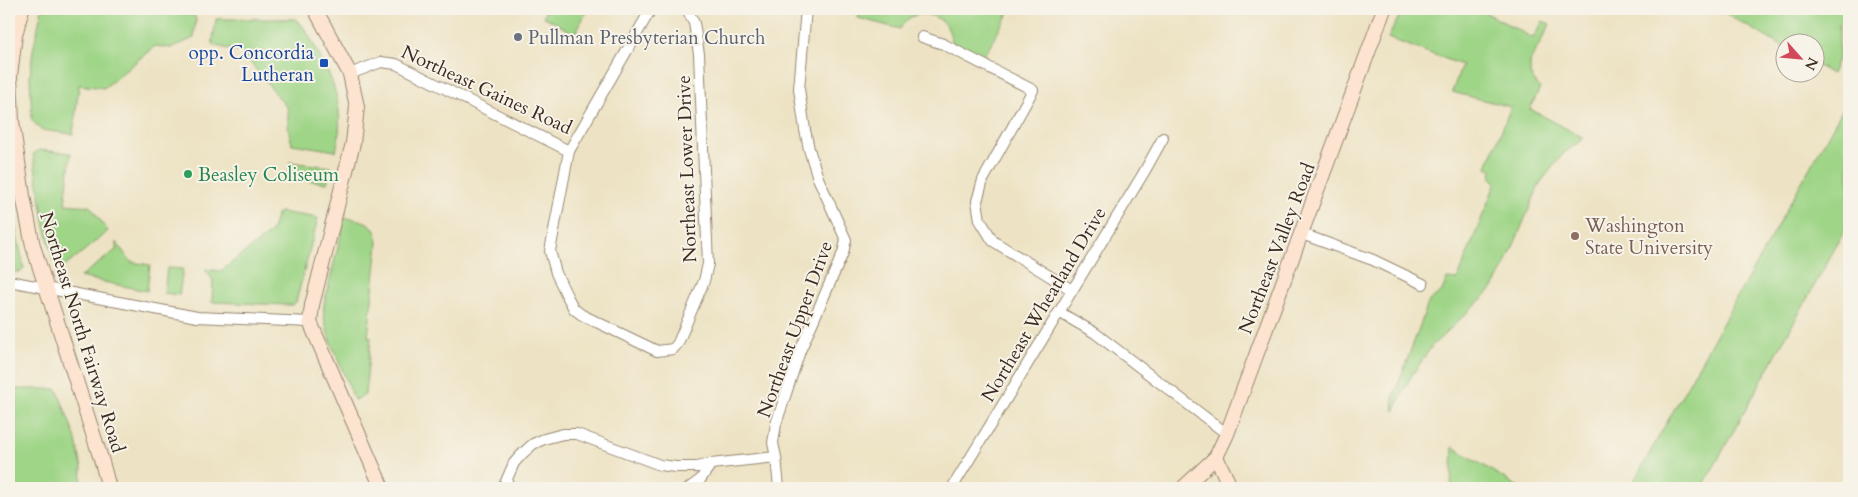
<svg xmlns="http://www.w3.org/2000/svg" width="1858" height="497" viewBox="0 0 1858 497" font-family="Cardo,serif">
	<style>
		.green { fill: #9fd587; stroke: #6d8052 }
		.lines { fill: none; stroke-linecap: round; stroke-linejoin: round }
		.street-casing { stroke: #948671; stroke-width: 12 }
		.secondary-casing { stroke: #948671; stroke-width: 16 }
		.street { stroke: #fff; stroke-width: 10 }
		.secondary { stroke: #fde4d1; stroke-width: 14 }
		.worship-dot { fill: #6b7280; stroke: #f7f3e8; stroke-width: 2 }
		.transit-dot { fill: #1a4fb4; stroke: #f7f3e8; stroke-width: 2 }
		.leisure-dot { fill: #2e9e5b; stroke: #f7f3e8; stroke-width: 2 }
		.education-dot { fill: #8d6e63; stroke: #f7f3e8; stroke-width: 2 }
		.labels { text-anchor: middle; stroke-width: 4; stroke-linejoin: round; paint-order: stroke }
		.worship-label { font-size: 19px; fill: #5b616d; stroke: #f7f3e8; text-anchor: start }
		.transit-label { font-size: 19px; fill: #164399; stroke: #f7f3e8; text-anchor: end }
		.street-label { font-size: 19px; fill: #3b2a1e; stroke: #f7f3e8 }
		.leisure-label { font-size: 19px; fill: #27864d; stroke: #f7f3e8; text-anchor: start }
		.education-label { font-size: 19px; fill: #785e54; stroke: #f7f3e8; text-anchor: start }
	</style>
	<rect width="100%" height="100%" fill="#f7f3e8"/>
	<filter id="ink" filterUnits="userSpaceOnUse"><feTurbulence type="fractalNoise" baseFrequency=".02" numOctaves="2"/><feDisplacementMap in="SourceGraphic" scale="10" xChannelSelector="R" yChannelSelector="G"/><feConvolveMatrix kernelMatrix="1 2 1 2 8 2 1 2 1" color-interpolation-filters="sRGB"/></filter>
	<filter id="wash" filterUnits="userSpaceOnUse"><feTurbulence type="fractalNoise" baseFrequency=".0096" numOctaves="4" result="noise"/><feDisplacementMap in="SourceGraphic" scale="20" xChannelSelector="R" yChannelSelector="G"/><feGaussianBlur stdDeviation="1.12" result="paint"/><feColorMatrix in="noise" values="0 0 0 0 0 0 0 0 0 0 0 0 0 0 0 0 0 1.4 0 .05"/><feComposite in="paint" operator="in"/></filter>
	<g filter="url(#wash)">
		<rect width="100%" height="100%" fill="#ede3c4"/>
		<path class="green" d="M42,9H158L194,15L196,19L194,38L171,48L155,46L104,88L79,85L73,134L41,130L32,120L30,77L33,50Z
			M542,9H588L575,34L543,16L546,11Z
			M859,9H1011L983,57L951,42C952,14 912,3 900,29L858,18Z
			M1403,9H1479L1533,38L1543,21L1550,24L1530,62V75L1540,88L1530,109L1584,138L1563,154L1540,183L1504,268L1493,288L1432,346L1410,378L1394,411L1393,398L1429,301L1442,291L1447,279L1457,280L1496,182L1491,178L1492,170L1487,167L1511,107L1452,92L1462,65L1388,38Z
			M1718,9H1849L1839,26V56L1832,74L1816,65V42H1786L1785,48Z
			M216,19H295L301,24C308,32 312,42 317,51C336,85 345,111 336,151L292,144L288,128V109L242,52L212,45Z
			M1849,71V97L1841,91Z
			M1849,98V223L1702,488H1630Z
			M39,150L71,153L65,204L90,206L108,231L62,269L54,262L45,227L33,154Z
			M290,162L331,167L327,183L288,178Z
			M9,198L24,268C21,274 15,272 9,271Z
			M280,212L318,218L296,302L293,305H288L212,302L213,280L205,269L221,271L271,232L277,214Z
			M345,218C364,220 376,222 378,243L368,337H371L365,395L354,400C346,373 320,330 324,304Z
			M116,242L131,262L150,265L147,291L80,277L116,250Z
			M167,268L183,269L179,295L164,293Z
			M9,389H57L75,436L82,468L81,488H9Z
			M1453,447L1520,488H1451Z"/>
	</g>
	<g filter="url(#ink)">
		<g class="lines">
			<g class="street-casing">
				<path id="street" d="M922,37L943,44L1033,90L983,180L977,201L980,220L993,241L1072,290
					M350,74L381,62L396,64L569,151L651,9
					M569,151L550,251L556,273L567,296L574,309L582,315L657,351L673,349L678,343L704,281L708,264L699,54L694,23L687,9
					M1302,234L1373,260L1423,284
					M9,281L197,317L310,322
					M1059,312L1095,333L1227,434
					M503,488L514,463L523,453L533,444L544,439L563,434H577L660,465L676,467H697L711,464L776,457
					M689,488L700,480L711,464
					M779,488L776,457L773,443L776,424L800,351L843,253L846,240L818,178L809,149L805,130L799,89L806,9
					M952,488L1143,174L1163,138"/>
			</g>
			<g class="secondary-casing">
				<path id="secondary" d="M22,9L15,35L10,76L12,121L23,196L33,246L102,462L109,488
					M315,9L350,74L357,107L353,143L312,305L310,322L382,488
					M1216,457L1231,488
					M1183,488L1216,457L1227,434L1384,9"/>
			</g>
			<use href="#street" class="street"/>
			<use href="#secondary" class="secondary"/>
		</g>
	</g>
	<circle class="worship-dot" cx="518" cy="37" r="5"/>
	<rect class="transit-dot" x="319" y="58" width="10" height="10" rx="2.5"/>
	<circle class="leisure-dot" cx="188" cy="174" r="5"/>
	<circle class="education-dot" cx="1575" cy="236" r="5"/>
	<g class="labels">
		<g class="worship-label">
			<text x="528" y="44">Pullman Presbyterian Church</text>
		</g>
		<g class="transit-label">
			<text x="314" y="59">opp. Concordia<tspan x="314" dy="22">Lutheran</tspan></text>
		</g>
		<g class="street-label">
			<text transform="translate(487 89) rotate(25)" y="7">Northeast Gaines Road</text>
			<text transform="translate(686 169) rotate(-92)" y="7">Northeast Lower Drive</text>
			<text transform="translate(1276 248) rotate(-69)" y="7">Northeast Valley Road</text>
			<text transform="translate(1043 304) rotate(-59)" y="7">Northeast Wheatland Drive</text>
			<text transform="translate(794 329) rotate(-70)" y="7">Northeast Upper Drive</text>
			<text transform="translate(83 332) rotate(73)" y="7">Northeast North Fairway Road</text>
		</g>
		<g class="leisure-label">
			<text x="198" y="181">Beasley Coliseum</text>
		</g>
		<g class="education-label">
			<text x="1585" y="232">Washington<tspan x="1585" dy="22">State University</tspan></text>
		</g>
	</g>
	<rect width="1858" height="497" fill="none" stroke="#f7f3e8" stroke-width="30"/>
	<g transform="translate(1800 58) rotate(117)"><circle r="24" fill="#f7f3e8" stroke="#aca397"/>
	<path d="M0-4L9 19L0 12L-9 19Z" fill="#d1495b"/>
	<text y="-8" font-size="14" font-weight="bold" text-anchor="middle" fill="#3b2a1e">N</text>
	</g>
</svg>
